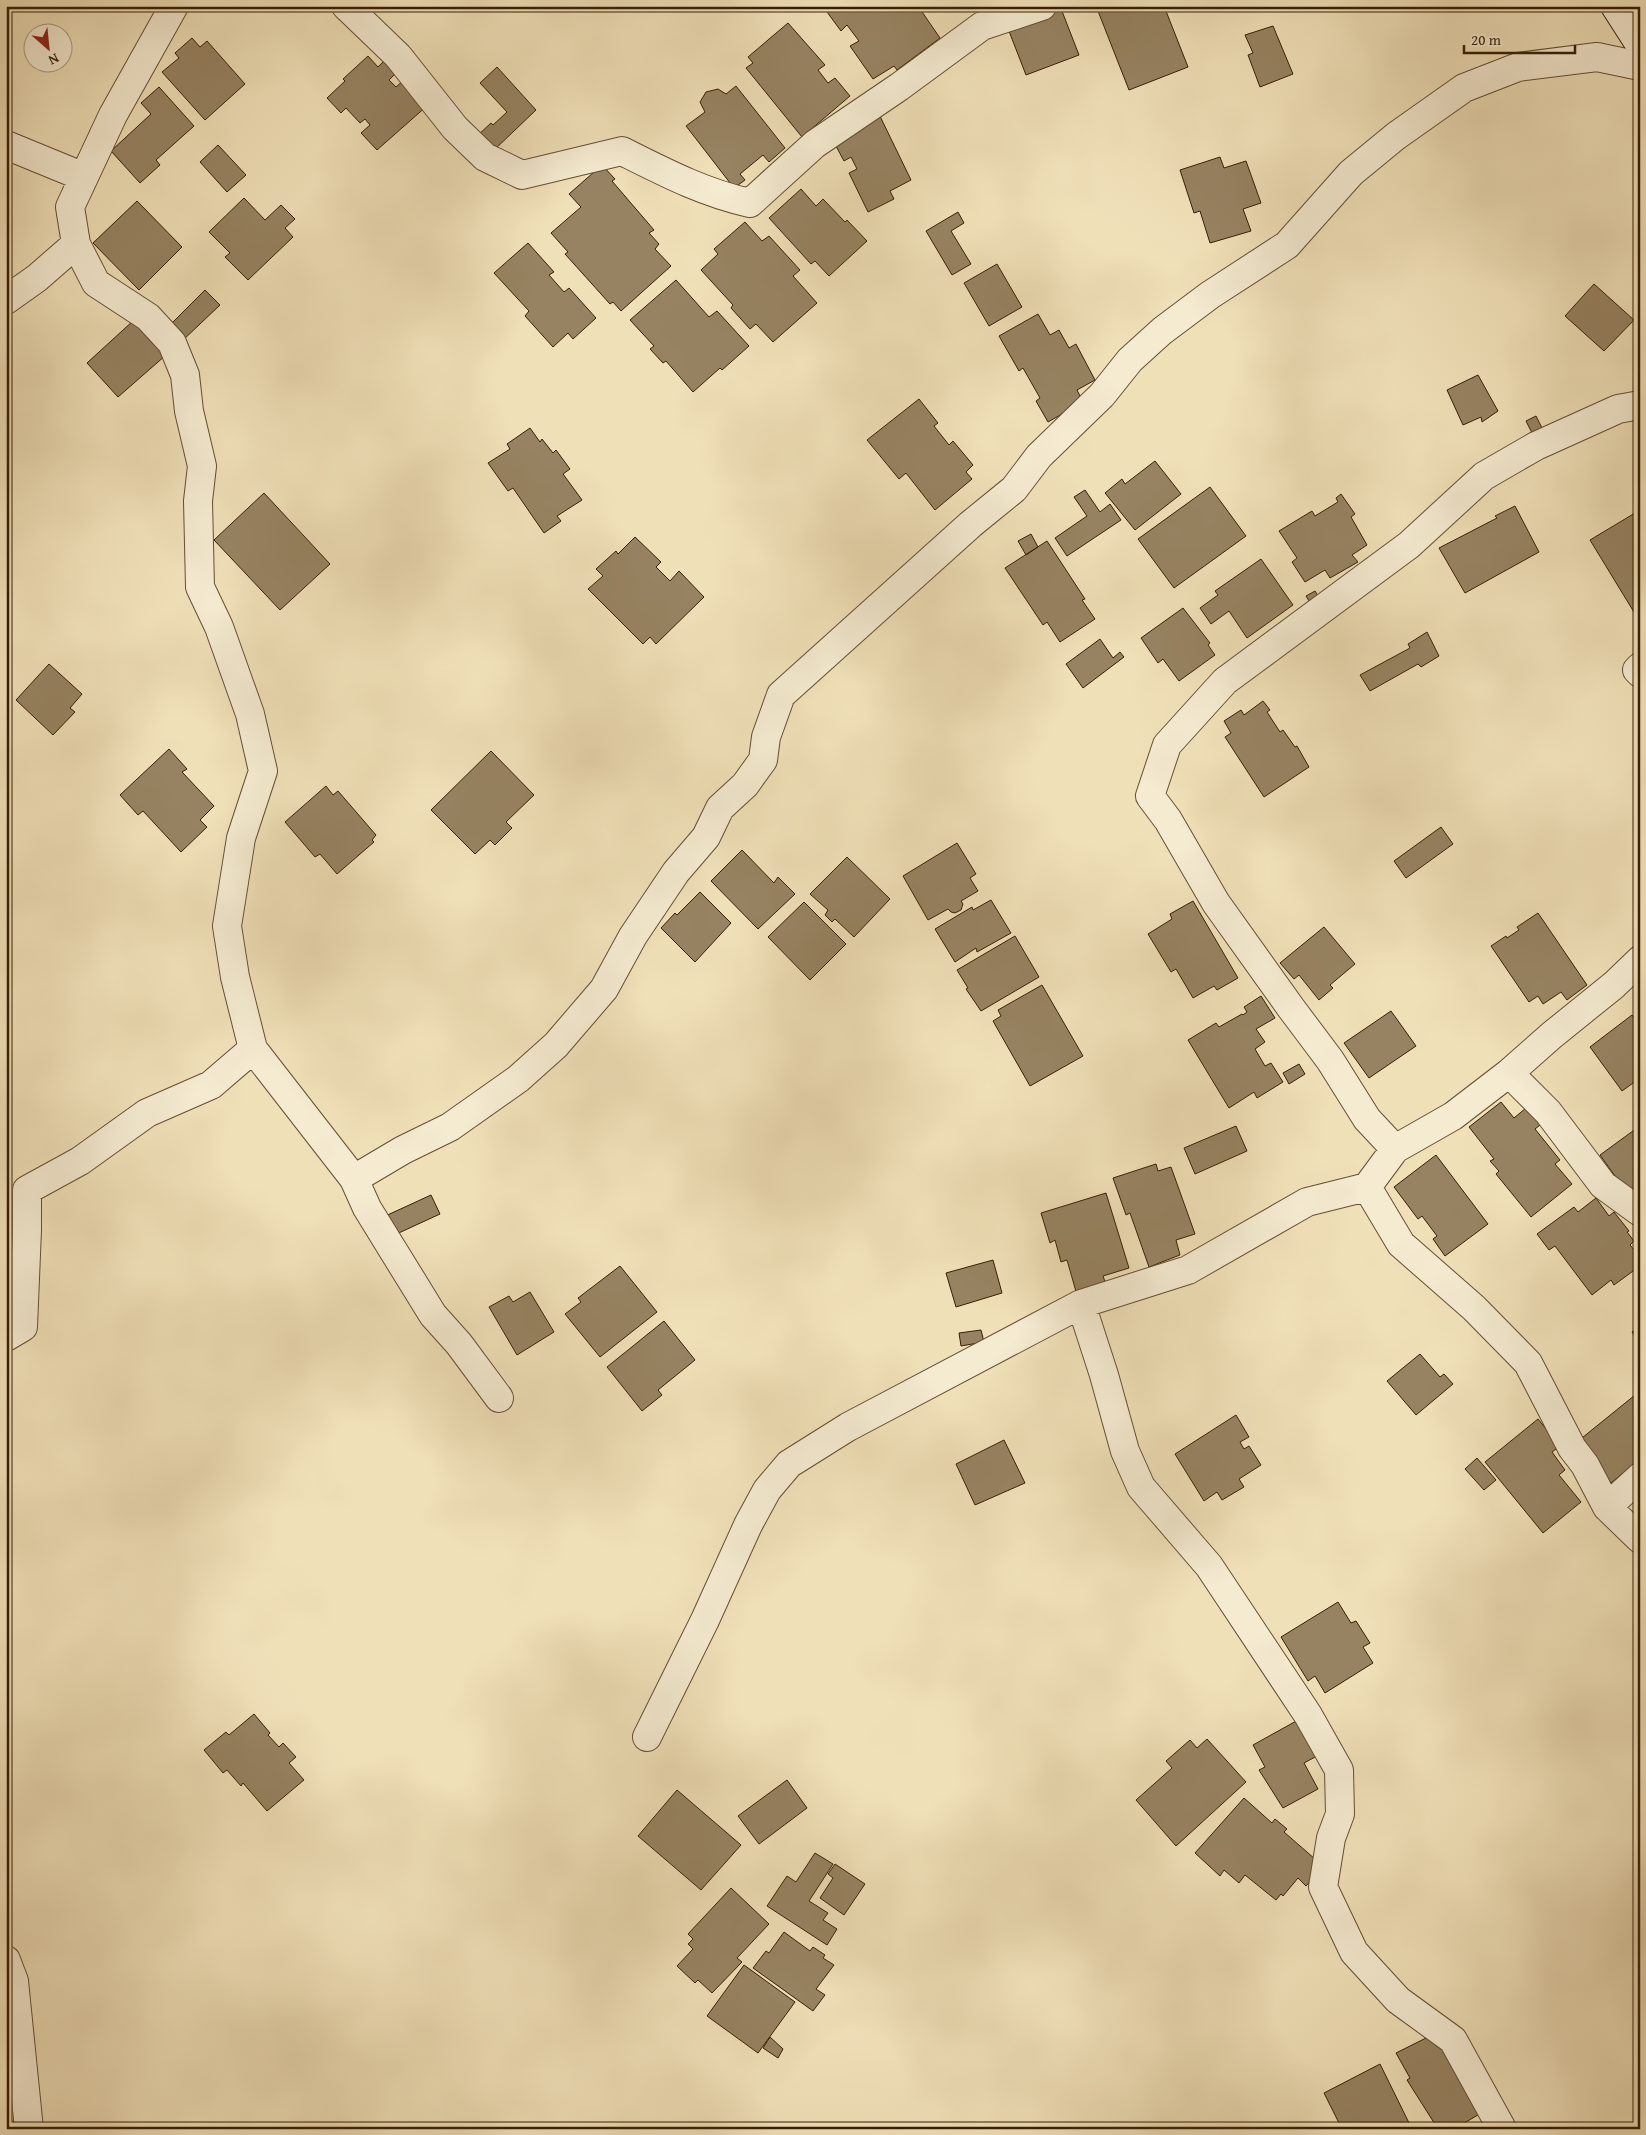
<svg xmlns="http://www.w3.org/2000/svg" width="1646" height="2135" viewBox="0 0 1646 2135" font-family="'Gentium Book Plus',serif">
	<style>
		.building { fill: #978362; stroke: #361f05 }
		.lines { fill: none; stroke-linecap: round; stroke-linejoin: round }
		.street-casing { stroke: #644f32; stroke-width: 30 }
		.secondary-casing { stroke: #361f05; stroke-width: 30 }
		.street { stroke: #f5ebd1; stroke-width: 28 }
		.secondary { stroke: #f5ebd1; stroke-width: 28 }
	</style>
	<rect width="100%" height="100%" fill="#f0e0b8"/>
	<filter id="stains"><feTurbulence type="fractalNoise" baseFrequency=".004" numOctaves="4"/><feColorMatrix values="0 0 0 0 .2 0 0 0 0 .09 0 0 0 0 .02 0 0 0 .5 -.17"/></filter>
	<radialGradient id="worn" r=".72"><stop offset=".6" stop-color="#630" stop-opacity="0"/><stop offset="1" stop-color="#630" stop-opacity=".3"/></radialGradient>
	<path class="building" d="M836,6H908L911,11L918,6L940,38L897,70L894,66L873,79L850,46L859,41L847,25L841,31L827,12Z
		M1058,6H1060L1079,55L1026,75L1007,26Z
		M1096,6H1164L1188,67L1129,90Z
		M788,23L825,65L818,70L828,83L835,78L850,96L802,137L746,68L753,63L748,57Z
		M1273,26L1293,74L1260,87L1248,55L1253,53L1245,35Z
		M192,38L200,47L207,41L245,84L205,120L162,72L179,58L175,53Z
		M368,56L378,67L384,61L395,74L389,80L396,87L405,79L428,105L377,150L361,133L370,125L365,119L360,123L346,108L341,113L327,98L345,81L343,79Z
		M497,67L536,110L492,152L477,136L491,123L493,125L507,112L480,83Z
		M736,86L785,148L769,162L763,155L740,174L745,180L734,188L686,126L705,112L700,102L706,92L718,89L726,94Z
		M159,87L194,126L156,160L160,165L140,183L111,151L151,114L141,103Z
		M877,110L911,180L890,191L894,199L868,212L849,173L857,169L851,157L844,161L829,133Z
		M218,145L246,175L227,192L200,162Z
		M1220,157L1224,168L1246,161L1261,203L1243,209L1251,231L1210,243L1200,211L1194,213L1180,170Z
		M602,165L615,179L612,181L654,230L649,233L659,244L655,249L671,266L621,311L613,302L610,304L565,254L568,252L551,233L581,207L569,194Z
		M801,189L816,206L823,199L845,222L847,220L867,241L829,276L815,261L811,264L769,218Z
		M244,198L265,220L281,205L295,219L285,228L293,237L248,280L225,257L230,253L209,232Z
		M137,201L182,247L139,290L93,243Z
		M958,212L964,223L951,231L971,264L952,275L926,231Z
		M745,222L762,241L769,236L800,270L793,276L817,303L773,342L756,324L750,329L731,308L733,305L701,270L718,254L714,249Z
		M528,243L554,272L549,275L564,292L569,288L596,318L573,339L568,333L553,347L525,316L529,311L494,273Z
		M997,264L1022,307L989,326L964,283Z
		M676,280L709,317L717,311L749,346L722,370L720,368L693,392L666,361L663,363L650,349L654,346L630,320Z
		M1594,284L1634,320L1604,351L1565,316Z
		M205,290L220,305L181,342L167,328Z
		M1038,314L1050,335L1059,330L1069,348L1076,344L1095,380L1077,390L1083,402L1048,422L1036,401L1040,398L1023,368L1019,371L999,336Z
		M134,320L166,355L118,397L87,363Z
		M1478,375L1498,411L1482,422L1481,417L1463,425L1447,390Z
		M919,399L938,423L934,426L949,445L953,441L973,465L966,472L972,479L935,510L906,473L899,479L867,440Z
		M1536,416L1542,428L1532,433L1526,421Z
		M530,428L540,442L542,439L553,453L556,450L570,469L563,474L582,500L557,516L561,521L544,533L513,488L508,491L488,463L510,449L507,444Z
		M1155,461L1181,494L1135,530L1105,493L1122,479L1125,484Z
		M1210,487L1246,536L1174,588L1138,539Z
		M1085,490L1100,512L1110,504L1121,520L1067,556L1055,538L1087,516L1074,497Z
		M264,493L330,564L280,610L214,540Z
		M1341,494L1355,514L1351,517L1367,545L1352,555L1358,562L1330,578L1325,570L1305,582L1292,562L1297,558L1279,531L1312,511L1315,516L1338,502L1336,498Z
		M1515,506L1539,552L1465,593L1439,548L1497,518L1495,516Z
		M1640,510V622L1590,540Z
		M1031,534L1038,547L1026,555L1018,541Z
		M635,537L661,562L656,567L670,581L679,571L704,597L656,644L650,637L643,644L588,589L603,576L596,569L616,551L618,554Z
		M1047,541L1085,599L1082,600L1095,619L1060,642L1047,622L1043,625L1005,568Z
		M1261,559L1293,605L1247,638L1229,611L1211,624L1200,608L1218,595L1215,591Z
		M1315,591L1320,599L1311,604L1306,596Z
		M1183,608L1210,643L1208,645L1215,655L1179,681L1163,659L1158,663L1141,638Z
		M1427,632L1439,656L1421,667L1418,664L1370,691L1360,675L1410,648L1408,644Z
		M1100,639L1113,658L1120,652L1124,657L1083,688L1066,664Z
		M49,664L82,694L70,708L75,712L53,735L16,700Z
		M1263,701L1270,710L1267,712L1280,732L1283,730L1295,747L1297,746L1309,767L1264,797L1225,737L1231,733L1224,721L1241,710L1244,715Z
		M169,749L187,769L182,772L214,806L200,820L207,827L181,852L143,811L138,815L120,795Z
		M491,751L534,795L506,822L512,828L495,845L490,840L475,854L431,810Z
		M326,786L333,795L338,791L376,835L372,840L374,842L337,874L320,854L315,857L285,822Z
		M1441,827L1453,844L1406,878L1394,861Z
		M957,843L976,874L970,878L978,891L961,901L963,904L961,910L955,913L951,912L948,909L928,920L903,876Z
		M742,850L774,883L778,877L795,894L758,929L711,881Z
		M847,857L890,899L854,937L835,919L832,922L825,915L828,910L810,894Z
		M700,892L731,923L695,962L661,928L675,913L677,915Z
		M991,900L1011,933L977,952L976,948L955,962L935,929L972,907L973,910Z
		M1193,901L1238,978L1217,990L1214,986L1193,998L1176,969L1171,972L1148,934L1172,919L1170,914Z
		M804,902L846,944L810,980L768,937Z
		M1538,913L1587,985L1567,1000L1561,992L1543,1004L1538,996L1529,1002L1491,946L1506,936L1507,938L1519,930L1517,927Z
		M1324,927L1355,964L1330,985L1333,988L1319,1000L1299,975L1294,979L1280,963Z
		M1015,936L1039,977L981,1011L966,989L968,988L957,970Z
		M1042,985L1083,1056L1030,1086L993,1021L1001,1016L998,1010Z
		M1261,996L1275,1018L1256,1029L1265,1042L1255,1049L1265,1066L1271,1063L1283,1082L1257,1098L1254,1092L1229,1108L1188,1040L1216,1023L1219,1027L1242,1014L1243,1015L1247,1012L1244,1007Z
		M1391,1011L1416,1046L1369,1078L1344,1043Z
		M1632,1015L1640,1025V1078L1622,1091L1590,1047Z
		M1299,1064L1305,1074L1289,1084L1283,1073Z
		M1501,1102L1514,1118L1526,1108L1540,1125L1535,1129L1560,1160L1555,1164L1572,1184L1531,1217L1496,1174L1499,1171L1490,1161L1494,1159L1469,1127Z
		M1640,1122V1190L1630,1197L1600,1155L1637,1128L1635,1125Z
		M1236,1126L1247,1151L1195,1174L1184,1148Z
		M1436,1155L1488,1224L1445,1256L1433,1239L1437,1236L1422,1216L1418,1219L1394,1187Z
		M1156,1164L1158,1171L1171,1167L1195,1234L1176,1240L1180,1255L1149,1267L1130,1213L1126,1215L1113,1178Z
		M1106,1193L1129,1268L1103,1276L1107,1287L1077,1295L1067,1260L1061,1262L1055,1240L1050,1243L1041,1213Z
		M431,1195L440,1214L390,1237L381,1218Z
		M1596,1198L1609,1216L1614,1212L1629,1231L1627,1232L1634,1241L1630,1245L1640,1257V1266L1614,1285L1611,1280L1592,1295L1555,1246L1549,1250L1537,1234L1574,1207L1578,1212Z
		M993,1260L1002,1293L956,1307L946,1273Z
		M620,1266L657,1312L600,1357L565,1314L581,1302L578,1298Z
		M530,1292L554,1332L517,1355L489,1307L509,1296L513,1302Z
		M664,1321L695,1360L658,1390L662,1395L642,1411L607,1367Z
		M1640,1327V1344L1632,1332Z
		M981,1330L984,1342L961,1346L959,1333Z
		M1420,1354L1440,1377L1444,1374L1453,1384L1416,1415L1387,1381Z
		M1640,1391V1459L1611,1483L1577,1442Z
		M1236,1415L1249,1437L1240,1442L1244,1449L1249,1446L1261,1465L1239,1479L1244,1487L1222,1500L1217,1492L1204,1501L1175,1454Z
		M1538,1419L1560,1446L1552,1452L1565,1470L1559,1475L1581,1502L1543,1533L1485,1462Z
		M1004,1440L1025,1483L975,1505L956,1464Z
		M1477,1458L1496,1480L1484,1490L1465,1469Z
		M1338,1602L1351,1623L1356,1621L1370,1643L1363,1647L1373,1663L1325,1693L1315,1676L1308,1681L1281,1637Z
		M254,1714L270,1733L268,1735L279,1747L283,1743L296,1757L289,1763L304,1780L267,1811L243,1783L241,1786L227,1770L223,1773L204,1750L226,1732L229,1735Z
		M1298,1720L1317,1756L1304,1763L1318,1789L1283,1808L1259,1770L1265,1767L1253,1745Z
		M1207,1739L1246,1782L1176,1846L1136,1800L1172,1768L1166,1761L1190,1740L1197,1748Z
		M787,1780L807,1808L759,1844L738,1816Z
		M677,1790L741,1845L701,1890L638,1836Z
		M1244,1798L1272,1823L1275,1819L1287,1829L1284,1832L1315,1859L1313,1861L1322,1868L1306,1886L1298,1878L1283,1896L1281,1894L1276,1900L1245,1875L1239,1883L1224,1870L1220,1876L1195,1853Z
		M815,1853L833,1864L809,1901L828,1913L823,1920L837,1929L827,1945L767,1906L787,1876L796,1882Z
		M835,1864L865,1884L844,1915L820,1898L833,1878L828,1874Z
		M731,1888L769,1924L737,1958L742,1962L712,1993L698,1980L695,1983L677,1966L693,1949L688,1944L693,1939L688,1934Z
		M784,1932L810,1951L813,1947L825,1955L823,1958L834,1965L816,1989L825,1995L813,2011L753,1968L766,1951L769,1953Z
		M744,1965L795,2002L758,2053L707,2016Z
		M1436,2033L1483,2112L1454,2129H1438L1407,2080L1410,2078L1396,2053Z
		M770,2037L783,2049L778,2058L763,2048Z
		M1380,2064L1412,2129H1342L1324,2093Z"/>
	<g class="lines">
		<g class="street-casing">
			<path id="street" d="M346,6L398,56L455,128L485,157L522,175L622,151C664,172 704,193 750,203L815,144L899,87L982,26L1042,6
				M6,145L84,177
				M6,300L37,278L76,244
				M1640,667L1637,670L1640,673
				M253,1049L354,1179L367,1208L433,1315L459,1344L499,1398
				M1509,1073L1548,1112L1603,1185L1640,1212
				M1395,1149L1367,1119L1330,1060L1291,1008L1216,903L1168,820L1150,796L1167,745L1225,681L1409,545L1484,476L1536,446L1618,409L1640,405
				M354,1179L403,1150L450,1127L518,1079L556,1045L604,989L633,936L676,872L706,837L720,808L745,785L763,760L766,737L781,695L971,524L1014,489L1039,456L1102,395L1130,360L1162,331L1210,295L1287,245L1351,173L1396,136L1464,88L1518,67L1597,57L1640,66
				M1367,1187L1401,1244L1474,1308L1528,1363L1572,1448L1585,1465L1607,1507
				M1081,1304L1104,1375L1125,1451L1141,1487L1209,1566L1308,1715L1339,1770L1340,1814L1331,1838L1323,1887L1354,1952L1398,2000L1453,2040L1501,2127
				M6,1337L23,1327L27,1230V1190L80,1161L147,1113L211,1085L253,1049L235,977L227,926L241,838L263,771L250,714L219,627L200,587L198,501L202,466L189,411L185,375L172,343L148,317L96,283L76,244L70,207L113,115L174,6
				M1640,1477L1607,1507L1640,1539
				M647,1737L705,1620L748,1525L767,1490L789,1464L848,1427L1081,1304L1188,1270L1307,1202L1367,1187L1395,1149L1453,1116L1509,1073L1552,1035L1614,985L1640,960
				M6,1960L14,1981L29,2129"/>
		</g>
		<g class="secondary-casing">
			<path id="secondary" d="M1615,6L1640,45"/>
		</g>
		<use href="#street" class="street"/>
		<use href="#secondary" class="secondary"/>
	</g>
	<rect width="1646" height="2135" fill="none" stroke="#f0e0b8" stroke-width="25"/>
	<rect x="8" y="8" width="1631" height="2120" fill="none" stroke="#361f05" stroke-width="2.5"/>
	<rect x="12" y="12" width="1621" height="2110" fill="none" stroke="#361f05"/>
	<g transform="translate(48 48) rotate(153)"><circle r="24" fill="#f5ebd1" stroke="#a9997f"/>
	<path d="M0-4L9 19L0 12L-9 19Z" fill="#8f2418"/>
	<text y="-8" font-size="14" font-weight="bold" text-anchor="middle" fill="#361f05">N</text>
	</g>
	<path d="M1464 45v8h111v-8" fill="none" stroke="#361f05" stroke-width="2.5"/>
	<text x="1471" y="45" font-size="15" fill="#361f05" stroke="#f5ebd1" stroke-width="4" paint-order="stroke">20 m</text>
	<rect width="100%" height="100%" filter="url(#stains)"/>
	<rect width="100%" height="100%" fill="url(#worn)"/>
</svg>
